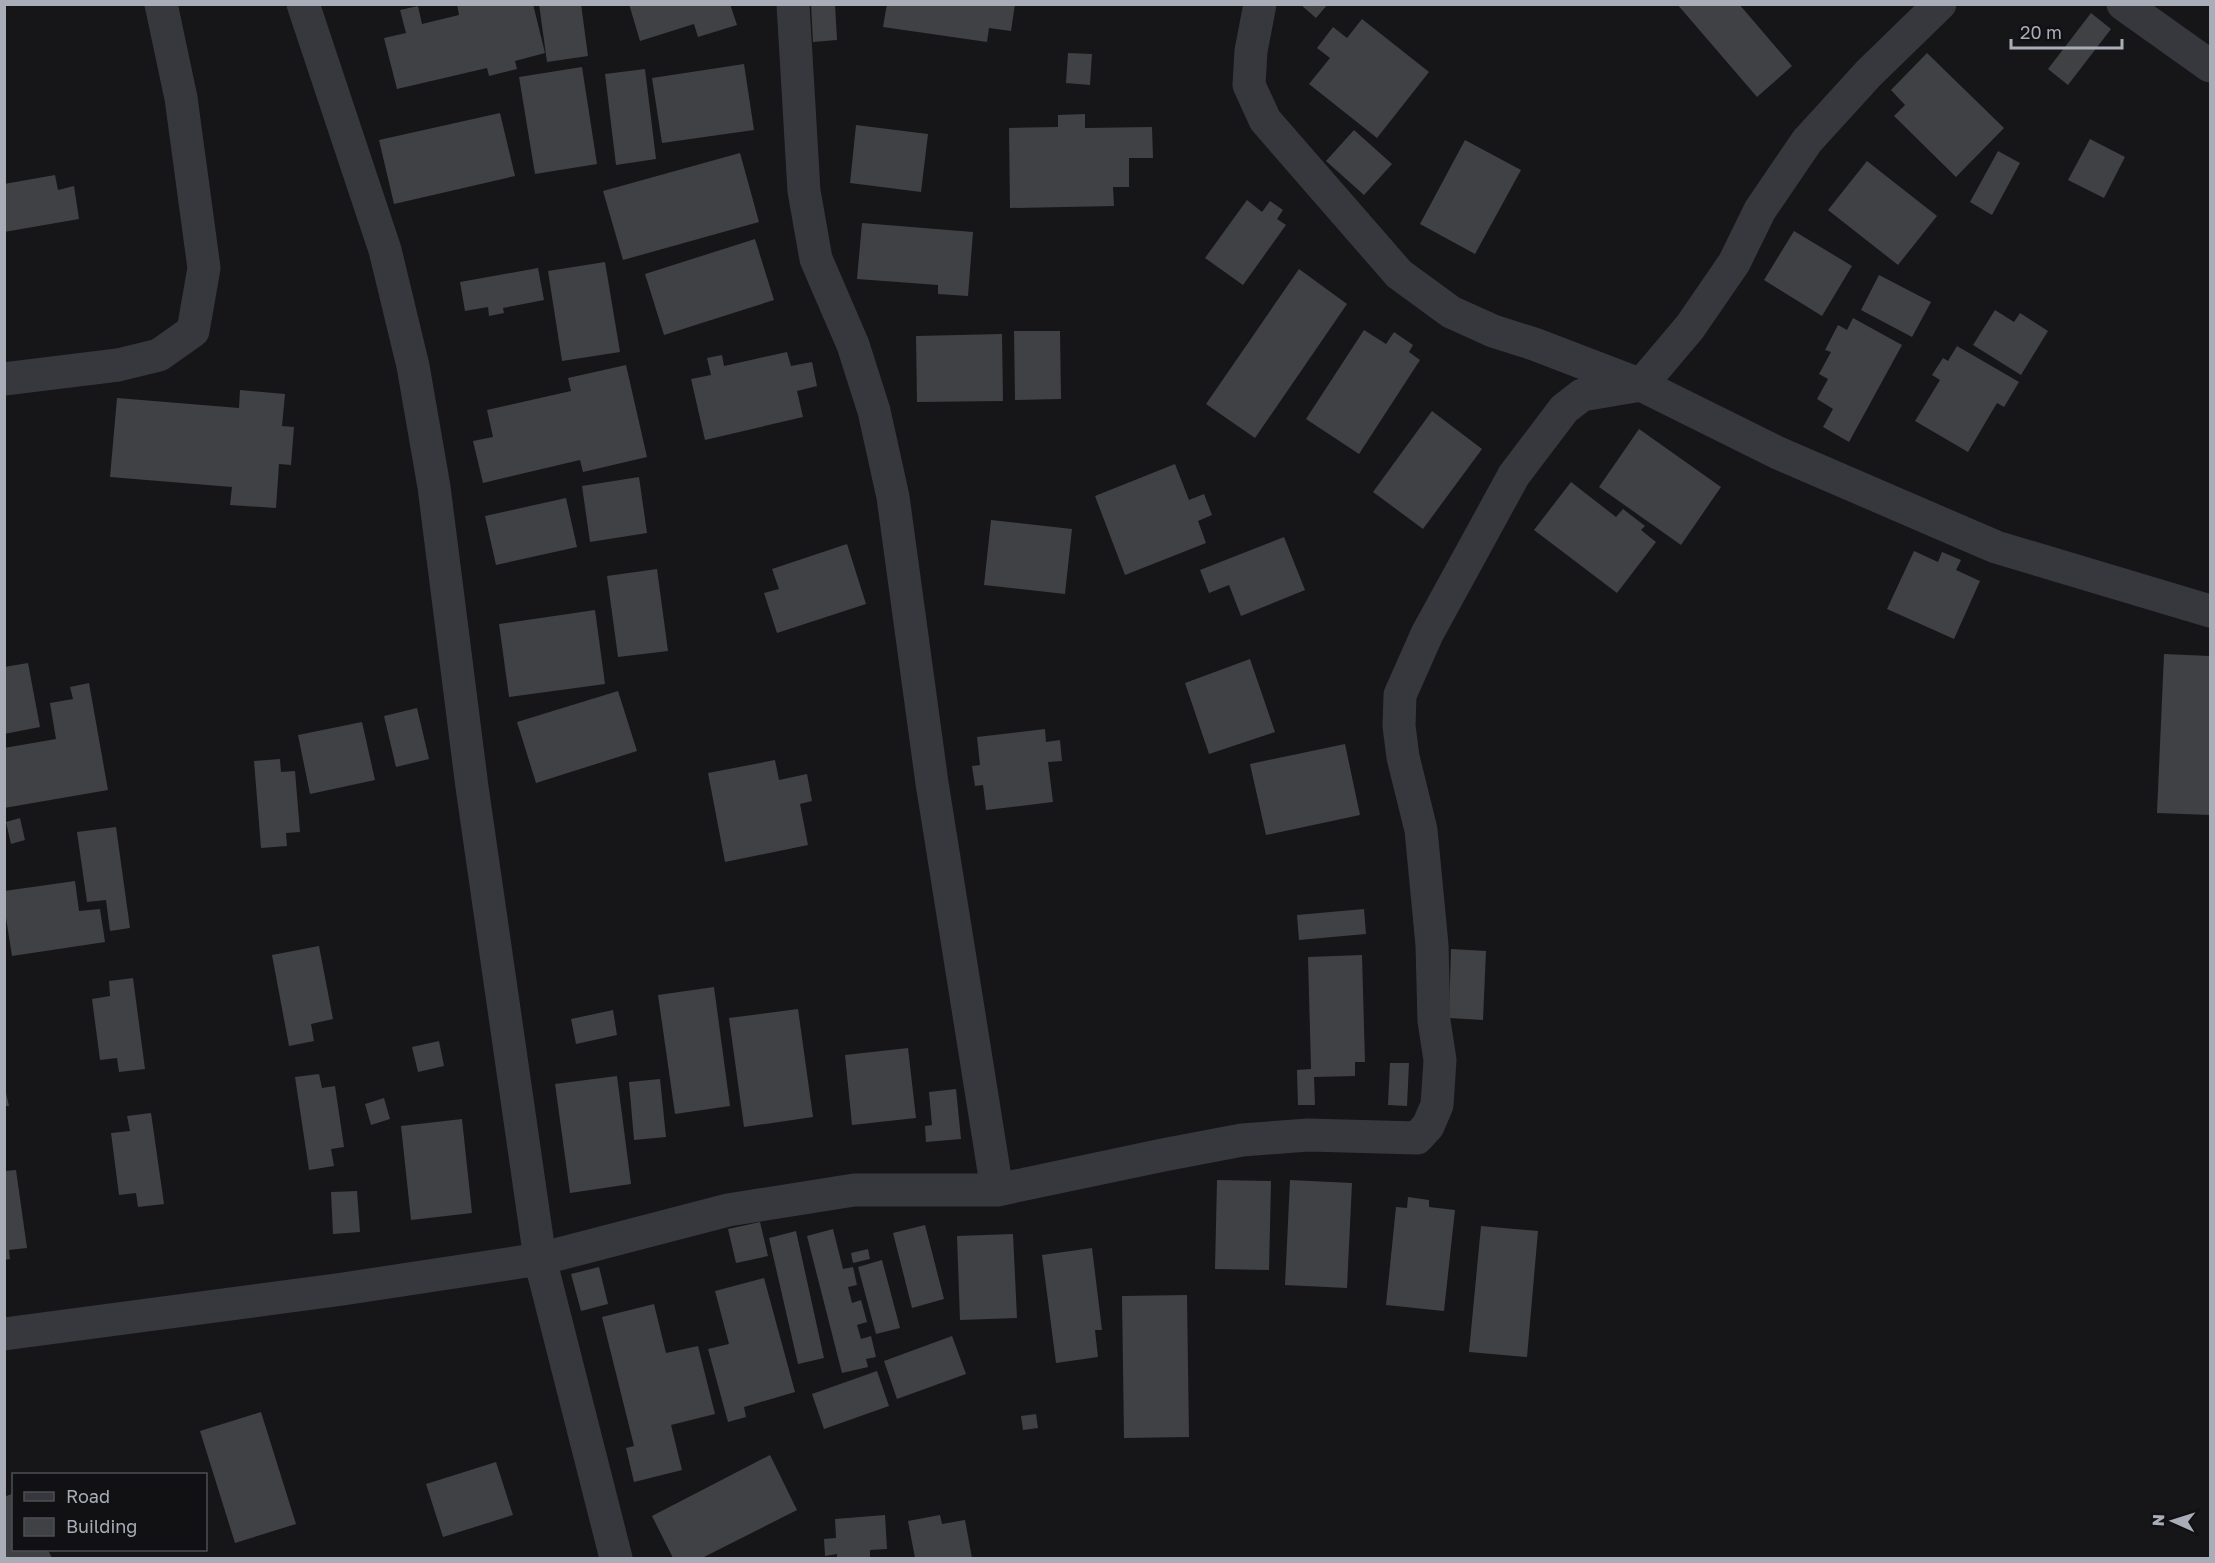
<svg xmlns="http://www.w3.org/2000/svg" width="2215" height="1563" viewBox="0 0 2215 1563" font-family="'Golos Text',sans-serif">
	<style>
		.building { fill: #404145 }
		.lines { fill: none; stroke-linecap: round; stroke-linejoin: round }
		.street { stroke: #37383d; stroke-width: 33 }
	</style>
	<rect width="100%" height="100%" fill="#161618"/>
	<path class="building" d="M457,4H533L545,53L515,61L517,69L489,76L487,68L397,89L384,38L406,33L400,10L418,6L422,24L459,15Z
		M539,4H581L588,56L547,62Z
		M629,4H730L737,25L698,37L694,24L640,41Z
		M811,4H835L837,40L813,42Z
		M887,4H1015L1011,31L989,28L987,42L883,27Z
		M1300,4H1328L1316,18Z
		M1677,4H1739L1792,66L1757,97Z
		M2091,13L2111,29L2068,85L2048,69Z
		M1362,19L1429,72L1377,138L1309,84L1330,58L1317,48L1333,27L1347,38Z
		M1068,53L1092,54L1090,85L1066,83Z
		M1927,53L2004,128L1956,177L1894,116L1905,105L1891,90Z
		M744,64L754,130L662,143L652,78Z
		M582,67L597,164L535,174L519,77Z
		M645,69L656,159L616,165L605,74Z
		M500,113L515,176L394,204L379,140Z
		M1085,114V128L1152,127L1153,158H1129V187H1113L1114,206L1010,208L1009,128L1058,127V115Z
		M856,125L928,134L921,192L850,183Z
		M1354,130L1392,164L1364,195L1326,161Z
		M2090,139L2125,157L2104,198L2068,180Z
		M1465,140L1521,170L1475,254L1420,224Z
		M1998,151L2020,163L1992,215L1970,202Z
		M740,153L759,222L623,260L603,191Z
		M1867,161L1937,216L1898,265L1828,210Z
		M55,175L58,190L74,186L79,219L4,232V184Z
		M1247,200L1262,212L1270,201L1283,210L1277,219L1286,225L1243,285L1205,258Z
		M862,223L973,232L968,296L938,294V285L857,279Z
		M1794,231L1852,266L1822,316L1764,280Z
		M755,239L774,300L664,335L645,274Z
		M605,262L620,352L562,361L548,271Z
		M538,268L544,300L503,308L504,313L489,316L488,307L465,311L460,282Z
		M1299,269L1347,304L1255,438L1206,404Z
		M1879,275L1931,302L1912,337L1861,310Z
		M1995,310L2014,322L2020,313L2048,331L2021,375L1973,345Z
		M1853,318L1902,345L1849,442L1823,427L1833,409L1817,399L1828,379L1819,374L1831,352L1825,350L1838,325L1847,330Z
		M1364,330L1386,344L1394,332L1413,345L1409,352L1420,360L1359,454L1306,419Z
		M1014,331H1060L1061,399L1015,400Z
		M1002,334L1003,401L917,402L916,336Z
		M1957,346L2019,382L2004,407L1997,403L1968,452L1915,421L1940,380L1932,375L1943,358L1948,361Z
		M787,352L791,366L812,362L817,386L797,391L803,417L705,440L691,379L711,375L707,358L722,355L724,366Z
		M626,365L647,457L583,472L580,460L483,483L473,441L493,437L487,410L571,391L568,378Z
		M240,390L285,394L282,426L294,427L291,465L279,464L276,508L230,505L232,487L110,477L117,398L239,408Z
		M1432,411L1482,449L1423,529L1373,492Z
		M1639,429L1721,487L1681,545L1599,487Z
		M1175,464L1189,500L1204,494L1212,515L1198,521L1206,543L1125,575L1095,496Z
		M639,477L647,533L590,542L582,486Z
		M1571,482L1616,517L1623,509L1645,526L1641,530L1656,542L1617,593L1534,530Z
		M566,498L577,547L496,565L485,516Z
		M991,520L1072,529L1065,594L984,585Z
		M1284,537L1305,590L1241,616L1229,585L1209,593L1200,570Z
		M847,544L866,604L777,633L764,593L779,589L772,569Z
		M1914,551L1938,562L1942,552L1961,560L1956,570L1980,581L1954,639L1887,609Z
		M657,569L668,651L618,657L607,576Z
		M595,610L605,684L509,697L499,624Z
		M2164,654L2210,656V815L2157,813Z
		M1250,659L1275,732L1209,754L1185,683Z
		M28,663L40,727L4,734V667Z
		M89,683L108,790L4,808V748L56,739L50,703L73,699L70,687Z
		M618,691L637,751L536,783L517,722Z
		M417,708L429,759L396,767L384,716Z
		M362,722L375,780L310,794L298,735Z
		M1045,729L1046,742L1060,740L1062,761L1048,762L1053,802L986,810L983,785L975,786L972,766L980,765L977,737Z
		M1345,744L1360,815L1266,835L1250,764Z
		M280,759L281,772L295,771L300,832L286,833L287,846L261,848L254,761Z
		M775,760L779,780L807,774L812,801L800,804L808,845L725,862L708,773Z
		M20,818L25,840L11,844L6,822Z
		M116,827L130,928L110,931L106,900L87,902L77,832Z
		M75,881L79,911L100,909L105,942L12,956L4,905V891Z
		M1364,909L1366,934L1299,940L1297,915Z
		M319,946L333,1019L311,1024L314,1041L289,1046L272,955Z
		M1451,949L1486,951L1483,1020L1449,1018Z
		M1362,955L1365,1062H1355V1076L1314,1077L1315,1105H1298L1297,1070L1311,1069L1308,957Z
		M133,978L145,1069L119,1072L117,1058L100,1060L92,999L110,996L109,981Z
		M714,987L730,1106L675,1114L658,995Z
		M798,1009L813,1117L744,1127L729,1018Z
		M613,1010L617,1035L576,1044L571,1019Z
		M439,1041L444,1066L418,1072L412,1047Z
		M908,1048L916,1118L852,1125L845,1055Z
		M1390,1063H1409L1407,1106L1388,1105Z
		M319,1074L322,1088L335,1086L344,1147L331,1149L334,1166L309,1170L295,1077Z
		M617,1076L631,1184L570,1193L555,1084Z
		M660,1079L666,1137L634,1140L629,1082Z
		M4,1084L9,1106H4Z
		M956,1089L961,1139L926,1142L925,1126L932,1125L929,1092Z
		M384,1098L390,1119L371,1125L365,1104Z
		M151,1113L164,1204L138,1207L136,1193L119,1195L111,1133L130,1131L127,1116Z
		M462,1119L472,1213L411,1220L401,1126Z
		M16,1170L27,1248L9,1250L10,1259L4,1260V1171Z
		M1217,1180L1271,1181L1269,1270L1215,1269Z
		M1290,1180L1352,1183L1347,1288L1285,1285Z
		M357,1191L360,1232L333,1234L331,1192Z
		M1408,1197L1429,1200V1207L1455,1210L1444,1311L1386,1305L1396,1207L1407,1208Z
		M760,1222L768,1256L736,1263L728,1229Z
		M925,1225L944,1299L912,1308L893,1233Z
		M1481,1226L1538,1231L1527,1357L1469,1352Z
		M833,1229L843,1269L853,1267L857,1285L848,1287L852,1303L861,1300L867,1322L857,1325L861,1339L871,1336L876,1357L866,1359L868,1367L842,1373L807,1236Z
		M796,1231L824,1358L798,1364L769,1238Z
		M1013,1234L1017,1318L960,1320L957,1236Z
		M1092,1248L1102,1330H1095L1098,1357L1056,1363L1042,1255Z
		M868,1249L870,1259L853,1263L851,1253Z
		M882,1260L900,1328L876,1334L858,1267Z
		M599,1267L608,1304L581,1311L571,1274Z
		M764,1278L795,1392L744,1407L746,1417L728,1422L708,1349L729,1344L715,1291Z
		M1187,1295L1189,1437L1124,1438L1122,1296Z
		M654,1304L666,1353L698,1346L715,1414L671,1425L682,1470L634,1482L626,1448L634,1446L602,1317Z
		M952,1336L966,1374L897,1399L884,1361Z
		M877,1371L889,1406L824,1429L812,1394Z
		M261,1412L296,1524L235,1543L200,1431Z
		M1036,1414L1038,1428L1023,1430L1021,1416Z
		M770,1455L797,1510L702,1558H673L652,1516Z
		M496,1462L513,1515L443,1537L426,1484Z
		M14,1493V1550H48L52,1558H4V1497Z
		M885,1515L887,1549L870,1550V1558H837V1554L825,1556L824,1539L836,1538L835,1519Z
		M940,1515L942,1524L965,1520L972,1558H915L908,1521Z"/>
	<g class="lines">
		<path class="street" d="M303,4L385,250L413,366L434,487L472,787L540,1259L616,1558
			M793,4L804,191L816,259L853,345L874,411L893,497L932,783L997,1190
			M1260,4L1251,51L1249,85L1265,120L1399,274L1451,312L1493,331L1534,344L1641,385L1778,453L1996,547L2210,611
			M2123,4L2210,66
			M4,379L118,365L159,355L193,331L204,268L181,98L161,4
			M4,1334L343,1289L540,1259L728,1210L854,1190H997L1163,1155L1242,1140L1308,1135L1417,1138L1428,1126L1437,1105L1440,1060L1434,1021L1432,945L1421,830L1403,757L1399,726L1400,695L1427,634L1514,475L1564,409L1582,395L1641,385L1690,327L1734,263L1760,210L1807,141L1869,73L1940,4"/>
	</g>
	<rect width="2215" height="1563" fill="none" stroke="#a8adb8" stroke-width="12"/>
	<rect x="12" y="1473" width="195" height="78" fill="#111113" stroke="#4d4f55" stroke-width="1.5"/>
	<rect x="24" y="1492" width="30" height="9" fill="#37383d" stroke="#4d4f55" stroke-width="1.5"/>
	<text x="66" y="1503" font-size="18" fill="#a8adb8">Road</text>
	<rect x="24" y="1518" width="30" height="18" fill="#404145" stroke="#4d4f55" stroke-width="1.5"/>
	<text x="66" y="1533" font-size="18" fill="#a8adb8">Building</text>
	<g transform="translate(2173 1521) rotate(273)" stroke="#111113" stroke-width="4.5" paint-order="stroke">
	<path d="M0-4.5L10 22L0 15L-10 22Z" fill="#a8adb8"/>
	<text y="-9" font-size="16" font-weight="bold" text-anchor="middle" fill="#a8adb8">N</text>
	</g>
	<path d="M2011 39v9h111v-9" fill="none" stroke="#a8adb8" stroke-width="3"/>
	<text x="2020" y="39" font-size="18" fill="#a8adb8" stroke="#111113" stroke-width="4.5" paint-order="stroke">20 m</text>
</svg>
